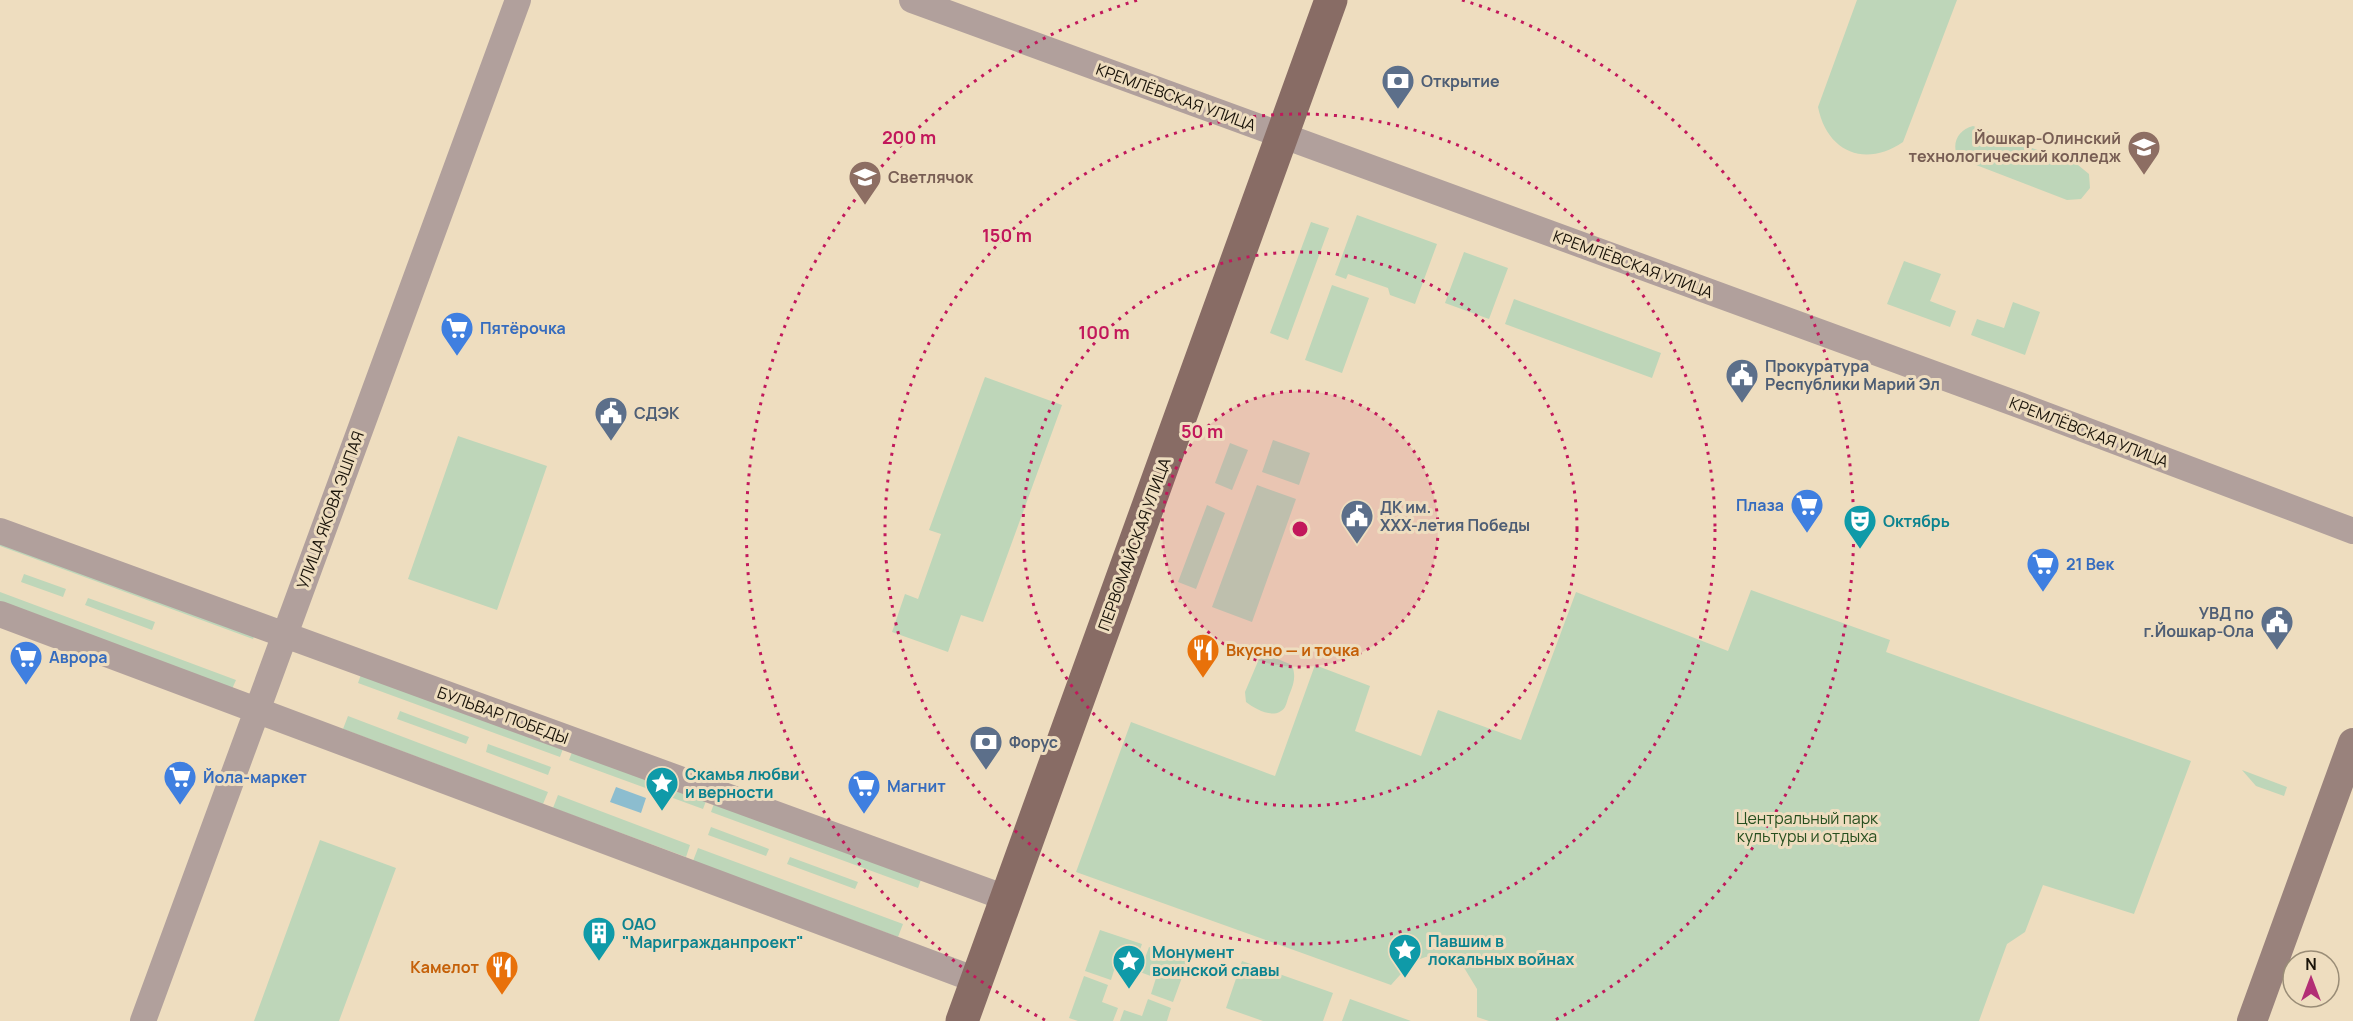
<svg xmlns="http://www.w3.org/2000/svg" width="2353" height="1021" viewBox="0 0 2353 1021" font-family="Manrope,sans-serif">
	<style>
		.green { fill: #bed6b9 }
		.water { fill: #8cbdcf }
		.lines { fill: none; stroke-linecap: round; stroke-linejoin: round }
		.tertiary { stroke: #b1a09c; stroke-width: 26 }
		.secondary { stroke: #99827c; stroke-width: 30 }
		.primary { stroke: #886c65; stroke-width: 33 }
		.ring { fill: none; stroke: #c2185b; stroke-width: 3; stroke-dasharray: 3 6 }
		.labels { text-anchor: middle; stroke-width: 6; stroke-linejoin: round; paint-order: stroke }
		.service-label { font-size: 16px; font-weight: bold; fill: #4e5e75; stroke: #eeddbf; text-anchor: start }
		.street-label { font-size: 16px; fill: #191309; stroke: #eeddbf }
		.education-label { font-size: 16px; font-weight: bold; fill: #785e54; stroke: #eeddbf; text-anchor: end }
		.shop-label { font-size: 16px; font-weight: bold; fill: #366cbe; stroke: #eeddbf; text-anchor: start }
		.culture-label { font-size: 16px; font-weight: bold; fill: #0d838f; stroke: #eeddbf; text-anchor: start }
		.food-label { font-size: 16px; font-weight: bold; fill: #c56008; stroke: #eeddbf; text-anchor: start }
		.park-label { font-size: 16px; fill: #274f1f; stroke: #eeddbf }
		.centre { fill: #c2185b; stroke: #eeddbf; stroke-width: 3 }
		.ring-label { font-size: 18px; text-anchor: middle; font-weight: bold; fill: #c2185b; stroke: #eeddbf; stroke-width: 6; stroke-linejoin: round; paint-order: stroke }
	</style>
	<rect width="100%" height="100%" fill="#eeddbf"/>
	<path class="green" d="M1857,0H1957L1903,142C1865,168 1827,152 1818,107Z
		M1973,126L2078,165L2089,174L2090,188L2081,199L2067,200L1958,158C1951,143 1958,130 1973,126Z
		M1357,215L1437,244L1415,304L1390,295L1388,288L1348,274L1346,279L1335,275Z
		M1311,222L1329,228L1288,340L1270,333Z
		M1464,252L1508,268L1489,319L1445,303Z
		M1904,261L1941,274L1930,301L1956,311L1950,327L1887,304Z
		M1332,285L1369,298L1342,373L1305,360Z
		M1514,299L1661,353L1652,378L1505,324Z
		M2013,302L2040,312L2025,355L1971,335L1977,319L2004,328Z
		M985,377L1062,405L983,622L961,615L948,652L892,632L905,594L918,599L941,534L929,530Z
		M458,436L547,466L497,610L408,579Z
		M1273,440L1310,453L1299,485L1262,472Z
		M1230,443L1248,450L1232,490L1215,483Z
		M1257,485L1296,499L1252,622L1212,607Z
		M1207,505L1225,513L1196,589L1178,582Z
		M0,535L257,629L253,639L0,546Z
		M24,574L66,589L63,597L21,582Z
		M1751,590L1890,640L1886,652L2191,761L2134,914L2043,885L2025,932L2007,944L1979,1021H1489L1477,1017V989L1460,961C1424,949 1414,959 1391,985L1076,872L1131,722L1275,776L1315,665L1370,686L1355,731L1421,756L1438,710L1521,740L1576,592L1728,651Z
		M0,592L236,680L232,689L0,603Z
		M88,598L155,622L152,630L85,605Z
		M1268,655L1292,665C1296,676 1294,683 1290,693C1288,697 1287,703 1285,707C1276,721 1255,709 1246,702L1245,692L1259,659Z
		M363,669L565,743L560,757L358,683Z
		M400,711L469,737L466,744L397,719Z
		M348,716L548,792L543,804L343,729Z
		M488,744L551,767L548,775L486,752Z
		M574,747L708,796L703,809L569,760Z
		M2242,770L2287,787L2284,796L2256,786Z
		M558,795L690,845L686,857L553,808Z
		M716,798L923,874L918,888L711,812Z
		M711,827L769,849L766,856L708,835Z
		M320,840L396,868L339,1021H254Z
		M698,848L903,924L898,937L693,861Z
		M790,857L858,882L855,889L787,864Z
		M1100,930L1142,944L1133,970L1116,964L1111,980L1085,971Z
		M1149,947L1188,961L1173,1002L1151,994L1156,978L1140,972Z
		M1242,961L1333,993L1323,1021H1263L1226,1008Z
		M1084,976L1108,985L1102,1002L1118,1008L1113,1021H1078L1069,1018Z
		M1148,999L1171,1008L1167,1021H1120L1124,1010L1142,1016Z
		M1350,999L1411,1021H1342Z"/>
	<path class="water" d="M616,787L646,798L641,813L610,802Z"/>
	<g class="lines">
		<path class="tertiary" d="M912,0L2022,406L2353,531
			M0,531L1006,898
			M0,614L976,980
			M143,1021L518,0"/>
		<path class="secondary" d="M2252,1021L2353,743"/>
		<path class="primary" d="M962,1021L1331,0"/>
	</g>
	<circle cx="1300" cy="529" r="138" fill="#c2185b" fill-opacity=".12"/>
	<g class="ring">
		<circle cx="1300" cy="529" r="138"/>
		<circle cx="1300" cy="529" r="277"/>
		<circle cx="1300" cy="529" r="415"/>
		<path d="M1045 1020A553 553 0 0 1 1138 0M1462 0A553 553 0 0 1 1555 1020"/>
	</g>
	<defs>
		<g id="bank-pin" transform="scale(1.725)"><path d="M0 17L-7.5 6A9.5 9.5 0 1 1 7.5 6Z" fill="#5c6f8a" stroke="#eeddbf"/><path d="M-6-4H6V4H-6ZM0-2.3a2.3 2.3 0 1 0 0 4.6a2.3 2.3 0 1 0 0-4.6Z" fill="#fff"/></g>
		<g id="university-pin" transform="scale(1.725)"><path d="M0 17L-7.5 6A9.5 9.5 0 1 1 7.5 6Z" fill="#8d6e63" stroke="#eeddbf"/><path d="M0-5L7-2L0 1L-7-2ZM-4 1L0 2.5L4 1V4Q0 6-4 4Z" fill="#fff"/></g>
		<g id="school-pin" transform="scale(1.725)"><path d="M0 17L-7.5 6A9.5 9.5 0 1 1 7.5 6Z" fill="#8d6e63" stroke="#eeddbf"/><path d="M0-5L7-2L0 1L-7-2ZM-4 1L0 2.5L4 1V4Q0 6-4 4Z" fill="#fff"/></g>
		<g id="supermarket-pin" transform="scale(1.725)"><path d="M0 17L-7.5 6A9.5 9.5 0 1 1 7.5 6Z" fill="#3f7fe0" stroke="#eeddbf"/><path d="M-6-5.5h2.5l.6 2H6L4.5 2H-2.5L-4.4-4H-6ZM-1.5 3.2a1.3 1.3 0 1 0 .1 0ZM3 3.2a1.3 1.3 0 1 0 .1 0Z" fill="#fff"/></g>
		<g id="civic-pin" transform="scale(1.725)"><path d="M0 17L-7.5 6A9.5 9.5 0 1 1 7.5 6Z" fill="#5c6f8a" stroke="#eeddbf"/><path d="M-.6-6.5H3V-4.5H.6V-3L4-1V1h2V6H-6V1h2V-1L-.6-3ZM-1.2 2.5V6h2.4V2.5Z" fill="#fff"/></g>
		<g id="theatre-pin" transform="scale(1.725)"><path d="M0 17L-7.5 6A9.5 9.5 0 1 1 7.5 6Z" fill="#0f9aa8" stroke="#eeddbf"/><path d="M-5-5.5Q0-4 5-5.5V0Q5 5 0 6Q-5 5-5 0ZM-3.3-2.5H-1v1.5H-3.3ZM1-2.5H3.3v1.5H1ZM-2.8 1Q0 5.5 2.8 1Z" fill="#fff"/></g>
		<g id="restaurant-pin" transform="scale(1.725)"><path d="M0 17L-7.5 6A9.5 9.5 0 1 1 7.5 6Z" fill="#e8710a" stroke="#eeddbf"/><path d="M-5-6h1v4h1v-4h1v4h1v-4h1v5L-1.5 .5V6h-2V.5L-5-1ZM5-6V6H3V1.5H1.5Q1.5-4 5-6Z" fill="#fff"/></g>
		<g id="sight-pin" transform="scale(1.725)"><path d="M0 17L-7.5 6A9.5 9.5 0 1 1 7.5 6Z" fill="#0f9aa8" stroke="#eeddbf"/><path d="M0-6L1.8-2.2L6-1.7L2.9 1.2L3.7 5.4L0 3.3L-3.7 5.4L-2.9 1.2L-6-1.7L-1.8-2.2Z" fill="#fff"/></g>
		<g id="building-pin" transform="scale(1.725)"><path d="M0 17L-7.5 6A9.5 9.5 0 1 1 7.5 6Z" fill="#0f9aa8" stroke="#eeddbf"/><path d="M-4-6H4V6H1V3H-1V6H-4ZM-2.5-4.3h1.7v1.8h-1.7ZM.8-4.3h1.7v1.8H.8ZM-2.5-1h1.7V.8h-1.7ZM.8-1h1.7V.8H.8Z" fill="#fff"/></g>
	</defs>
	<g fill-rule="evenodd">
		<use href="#bank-pin" x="1398" y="81"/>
		<use href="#university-pin" x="2144" y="147"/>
		<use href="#school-pin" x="865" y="177"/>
		<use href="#supermarket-pin" x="457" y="328"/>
		<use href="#civic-pin" x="1742" y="375"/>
		<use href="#civic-pin" x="611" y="413"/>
		<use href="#supermarket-pin" x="1807" y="505"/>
		<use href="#civic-pin" x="1357" y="516"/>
		<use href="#theatre-pin" x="1860" y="521"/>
		<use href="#supermarket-pin" x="2043" y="564"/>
		<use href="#civic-pin" x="2277" y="622"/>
		<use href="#restaurant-pin" x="1203" y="650"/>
		<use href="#supermarket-pin" x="26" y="657"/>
		<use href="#bank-pin" x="986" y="742"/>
		<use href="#supermarket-pin" x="180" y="777"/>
		<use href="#sight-pin" x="662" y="783"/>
		<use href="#supermarket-pin" x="864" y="786"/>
		<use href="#building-pin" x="599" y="933"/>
		<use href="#sight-pin" x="1405" y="950"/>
		<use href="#sight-pin" x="1129" y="961"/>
		<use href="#restaurant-pin" x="502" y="967"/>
	</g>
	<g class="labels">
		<g class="service-label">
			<text x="1421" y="87">Открытие</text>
			<text x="1765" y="372">Прокуратура<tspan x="1765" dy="18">Республики Марий Эл</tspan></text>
			<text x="634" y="419">СДЭК</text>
			<text x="1380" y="513">ДК им.<tspan x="1380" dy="18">ХХХ-летия Победы</tspan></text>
			<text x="2254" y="619" text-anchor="end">УВД по<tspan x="2254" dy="18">г.Йошкар-Ола</tspan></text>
			<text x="1009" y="748">Форус</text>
		</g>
		<g class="street-label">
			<text transform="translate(1176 97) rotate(20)" y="6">КРЕМЛЁВСКАЯ УЛИЦА</text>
			<text transform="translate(1633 264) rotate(20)" y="6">КРЕМЛЁВСКАЯ УЛИЦА</text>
			<text transform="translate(2089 432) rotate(21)" y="6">КРЕМЛЁВСКАЯ УЛИЦА</text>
			<text transform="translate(330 510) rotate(-70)" y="6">УЛИЦА ЯКОВА ЭШПАЯ</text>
			<text transform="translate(1134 544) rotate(-70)" y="6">ПЕРВОМАЙСКАЯ УЛИЦА</text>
			<text transform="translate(503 715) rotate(20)" y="6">БУЛЬВАР ПОБЕДЫ</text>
		</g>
		<g class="education-label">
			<text x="2121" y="144">Йошкар-Олинский<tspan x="2121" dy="18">технологический колледж</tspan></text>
			<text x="888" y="183" text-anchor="start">Светлячок</text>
		</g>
		<g class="shop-label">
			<text x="480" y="334">Пятёрочка</text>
			<text x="1784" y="511" text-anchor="end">Плаза</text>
			<text x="2066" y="570">21 Век</text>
			<text x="49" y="663">Аврора</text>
			<text x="203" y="783">Йола-маркет</text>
			<text x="887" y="792">Магнит</text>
		</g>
		<g class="culture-label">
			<text x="1883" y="527">Октябрь</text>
			<text x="685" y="780">Скамья любви<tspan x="685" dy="18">и верности</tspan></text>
			<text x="622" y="930">OAO<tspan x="622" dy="18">"Маригражданпроект"</tspan></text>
			<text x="1428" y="947">Павшим в<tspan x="1428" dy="18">локальных войнах</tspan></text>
			<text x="1152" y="958">Монумент<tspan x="1152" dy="18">воинской славы</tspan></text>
		</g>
		<g class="food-label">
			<text x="1226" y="656">Вкусно — и точка</text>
			<text x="479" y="973" text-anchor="end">Камелот</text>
		</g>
		<g class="park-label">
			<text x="1807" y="824">Центральный парк<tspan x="1807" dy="18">культуры и отдыха</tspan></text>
		</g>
	</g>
	<circle cx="1300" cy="529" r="9" class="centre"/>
	<g class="ring-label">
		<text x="909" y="144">200 m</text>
		<text x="1007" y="242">150 m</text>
		<text x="1104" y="339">100 m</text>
		<text x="1202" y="438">50 m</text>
	</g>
	<g transform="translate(2311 979)"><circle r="28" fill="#eeddbf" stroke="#998c76" stroke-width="1.5"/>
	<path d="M0-4.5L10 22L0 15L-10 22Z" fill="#b22e75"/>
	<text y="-9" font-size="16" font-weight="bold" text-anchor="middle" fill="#191309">N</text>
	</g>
</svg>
